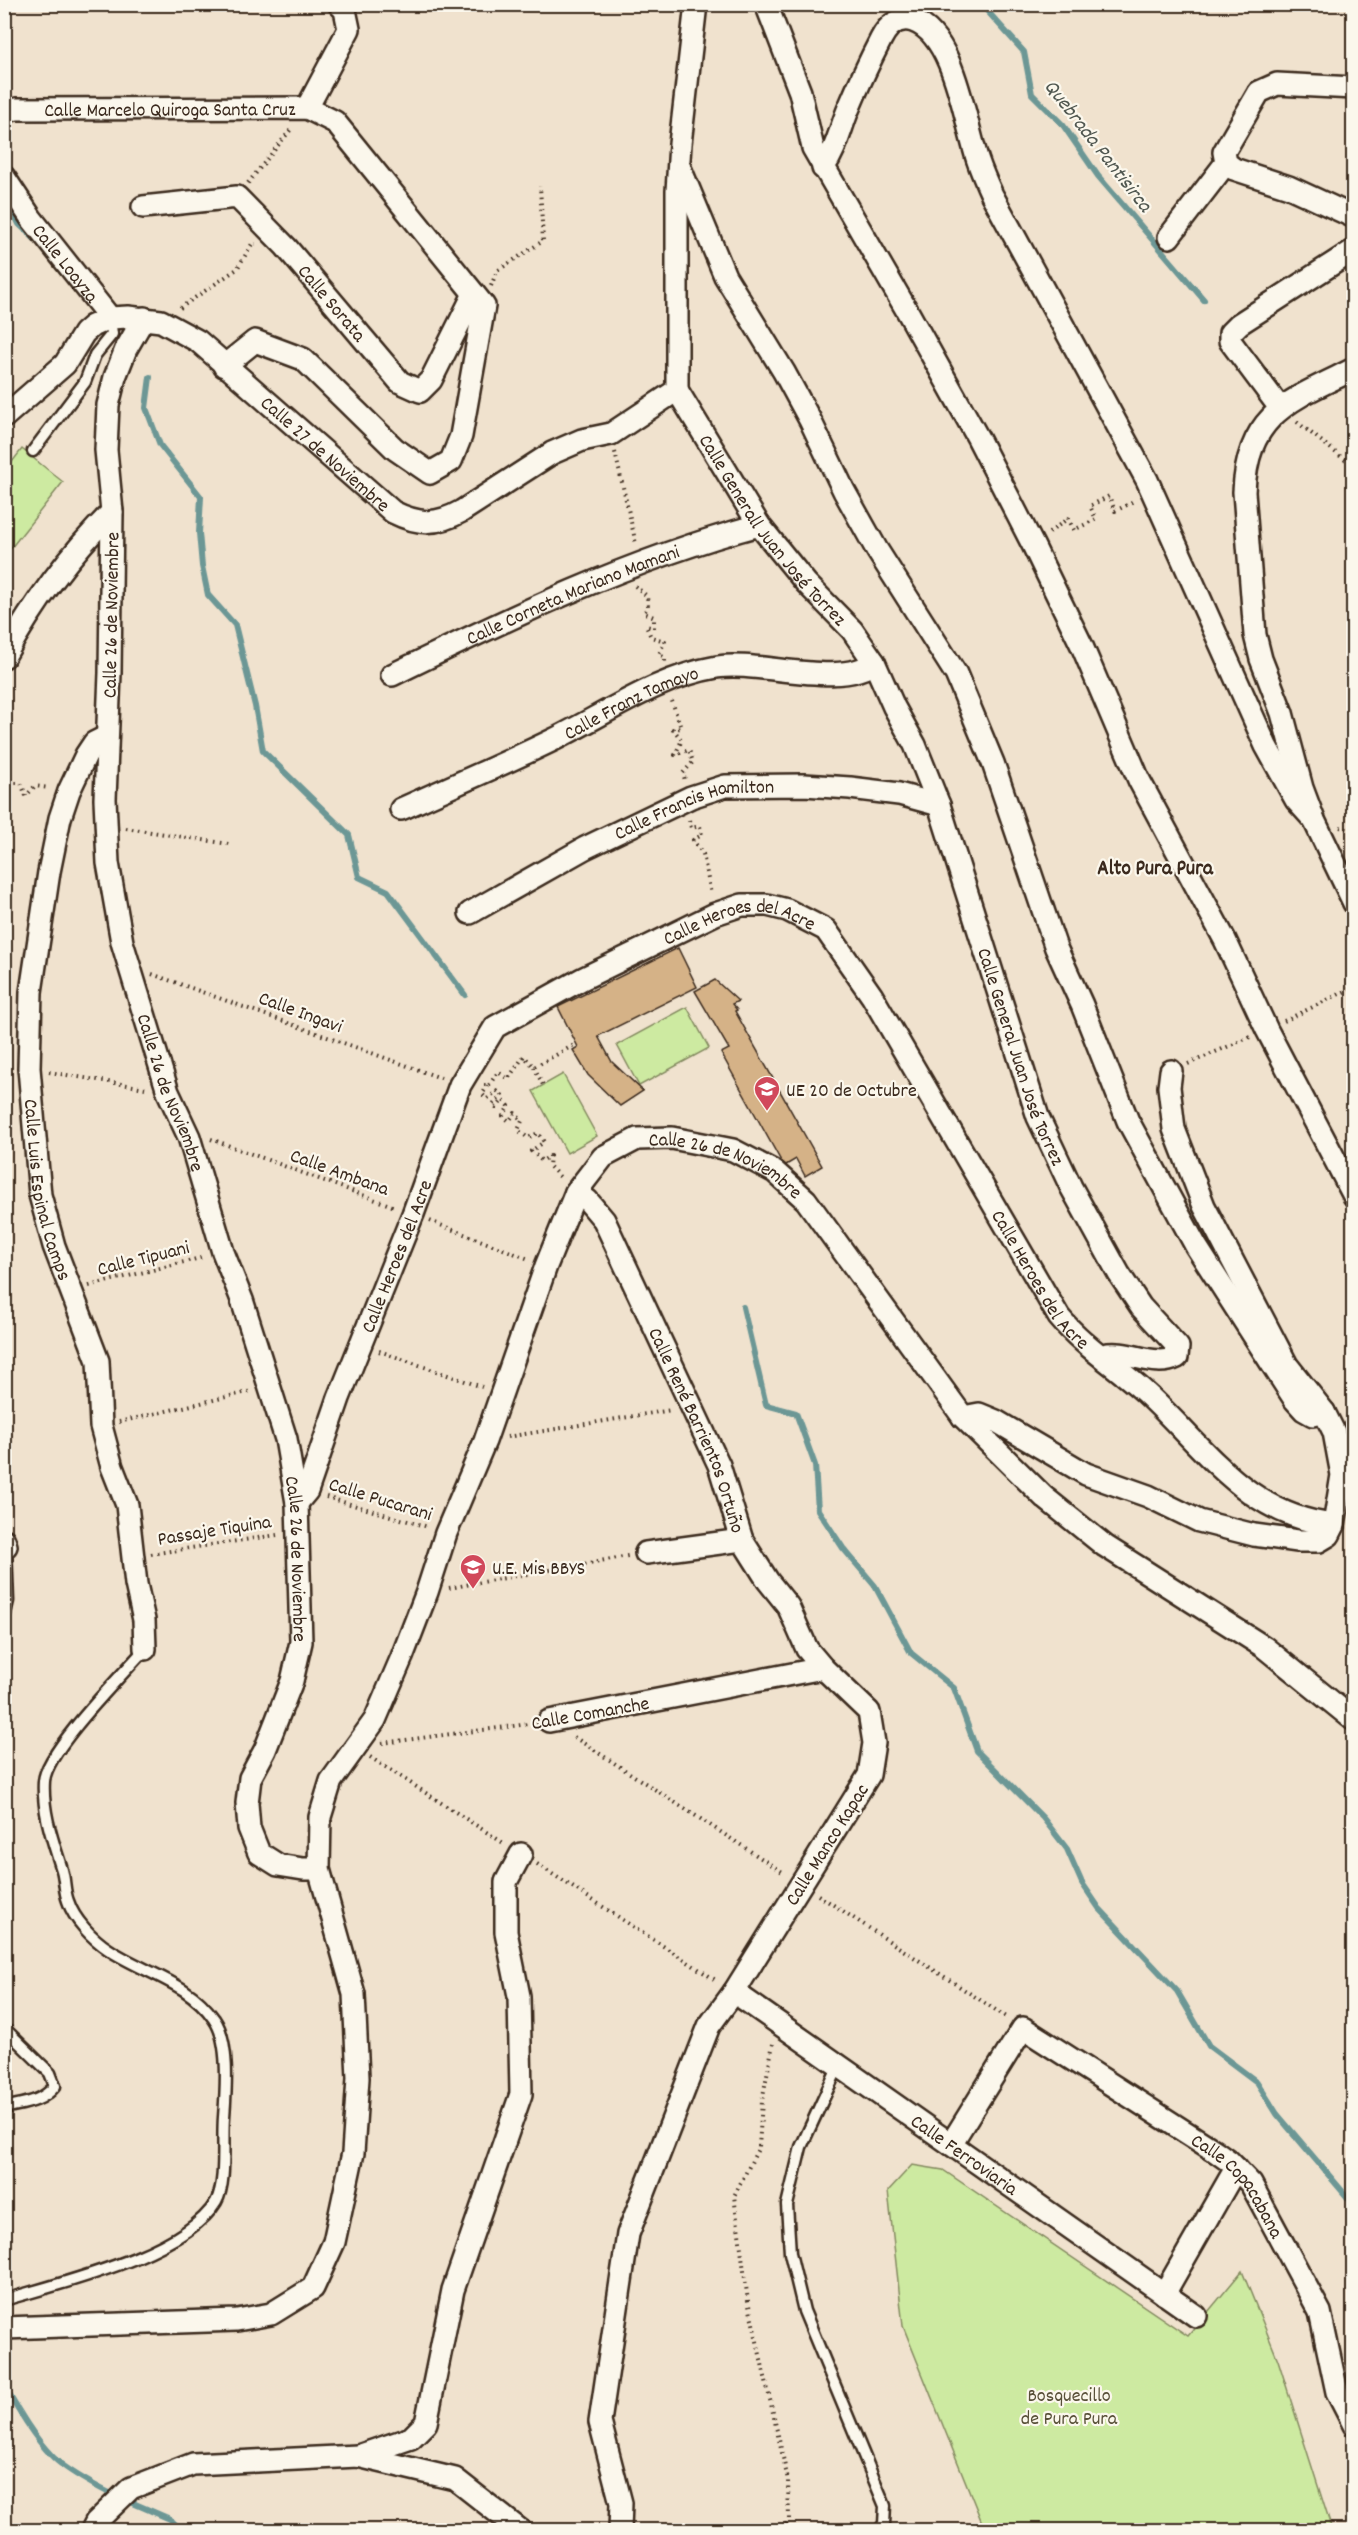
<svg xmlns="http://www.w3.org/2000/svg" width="1358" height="2535" viewBox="0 0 1358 2535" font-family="Dekko,sans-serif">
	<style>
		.green { fill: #cdeaa1; stroke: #848a60; stroke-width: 1.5 }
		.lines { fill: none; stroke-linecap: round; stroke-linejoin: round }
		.stream { stroke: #6c9795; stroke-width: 6 }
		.building { fill: #d5b287; stroke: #3b2a1e; stroke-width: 1.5 }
		.lane-casing { stroke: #3b2a1e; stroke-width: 15 }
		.street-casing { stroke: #3b2a1e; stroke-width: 26 }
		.path { stroke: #3b2a1e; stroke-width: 4; stroke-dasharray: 1.5 4.5; stroke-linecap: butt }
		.lane { stroke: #fbf7ec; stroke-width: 10 }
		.street { stroke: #fbf7ec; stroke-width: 21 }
		.labels { text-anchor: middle; stroke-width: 4.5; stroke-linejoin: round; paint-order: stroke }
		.street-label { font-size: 20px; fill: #3b2a1e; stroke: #fbf7ec }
		.poi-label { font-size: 20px; fill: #3b2a1e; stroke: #fbf7ec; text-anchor: start }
		.park-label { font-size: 20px; fill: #585038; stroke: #fbf7ec }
		.water-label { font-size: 21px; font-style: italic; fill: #505750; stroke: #fbf7ec }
		.neighbourhood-label { font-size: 21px; font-weight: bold; fill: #3b2a1e; stroke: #fbf7ec }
	</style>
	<rect width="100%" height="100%" fill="#f0e2ce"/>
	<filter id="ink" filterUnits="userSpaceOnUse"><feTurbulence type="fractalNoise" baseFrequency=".0167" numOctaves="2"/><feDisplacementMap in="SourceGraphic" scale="12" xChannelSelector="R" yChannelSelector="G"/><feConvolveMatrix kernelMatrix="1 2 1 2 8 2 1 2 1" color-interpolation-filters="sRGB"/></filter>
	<g filter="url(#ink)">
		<path class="green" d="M22,449L63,482L7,553L4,552L5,471Z
			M687,1007L709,1048L639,1086L617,1045Z
			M563,1074L597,1136L567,1153L533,1091Z
			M912,2165L943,2170L1188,2336L1242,2271L1278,2360L1332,2530H985L903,2326L888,2191Z"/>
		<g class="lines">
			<path class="stream" d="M981,4L1024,52L1032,94L1063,125L1098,176L1204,300
				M5,195L19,224L38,242
				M150,377L146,408L160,445L201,497L199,533L202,566L208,595L235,625L255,706L263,751L349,835L359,877L388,891L465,995
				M743,1307L766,1405L796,1413L815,1465L818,1510L843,1548L875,1586L911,1653L954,1688L977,1751L1043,1818L1067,1849L1082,1883L1099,1908L1177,1991L1209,2046L1257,2082L1277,2114L1354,2205
				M4,2386C18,2410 33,2436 52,2456C64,2469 100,2489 116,2496
				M126,2500L170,2519L181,2530"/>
		</g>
		<path class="building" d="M678,948L697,987L598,1036L612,1062L643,1091L620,1106L588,1075L573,1050L578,1047L558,1007Z
			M715,980L738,1001L732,1004L737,1010L735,1011L822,1166L805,1176L796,1159L786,1165L781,1161L721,1053L729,1049L695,991Z"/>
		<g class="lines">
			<g class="lane-casing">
				<path id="lane" d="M33,451L85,382L95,355L112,334L110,318
					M4,1618L8,1601L6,1546
					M4,2028L50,2073L55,2086C41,2103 24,2103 4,2108
					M839,2065L801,2147L787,2205L790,2253L804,2311L885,2506L884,2524L879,2530
					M4,2300C61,2283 185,2254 216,2202C227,2183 222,2140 224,2117C226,2090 230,2041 214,2019C189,1982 144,1973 108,1949C93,1939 74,1920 68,1901C64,1891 65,1880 62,1870C53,1841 42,1812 44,1781C46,1751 122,1675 145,1649"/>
			</g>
			<g class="street-casing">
				<g id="street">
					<path d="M766,4L800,92L813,148L909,314L978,438L1033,545L1082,646L1139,780L1225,940L1267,1030L1354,1196"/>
					<path d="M1354,88L1277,84L1259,92L1224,152L1226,163L1234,169L1289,187L1354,217"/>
					<path d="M307,108L349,29L345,10L339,4"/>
					<path id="s1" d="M4,111L17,109L307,108L335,122L484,306L461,436L451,461L430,473L395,449L303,359L255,341L224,366"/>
					<path d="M680,168L725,276L784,372L810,420L844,491L877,550L956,674L993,763L1056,948L1082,1005L1128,1121L1196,1246L1295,1400L1304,1410L1313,1415L1324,1412"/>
					<path d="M823,168C836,150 840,130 848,110C858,86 869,62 881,39C887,27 898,16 913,21C955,35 965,124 978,161C982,173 987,184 992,195L1147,480L1266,746L1296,800L1314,820"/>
					<path id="s2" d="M4,177L31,218L110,318"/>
					<path id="s3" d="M143,207L237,197L286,247L400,382L420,391L431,380L474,294"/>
					<path d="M1169,237L1226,163"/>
					<path id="s4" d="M144,318L126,349L115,377L108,405L106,450L112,512L110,673L105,799L108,863L122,942L168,1092L189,1137L223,1252L242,1300L286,1439L297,1503L301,1642L292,1681L265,1750L250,1778L247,1803L249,1828L259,1853L278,1865L303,1869H319L320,1817L331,1781L375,1720L402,1657L427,1592L446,1533L485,1441L546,1266L576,1192L603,1157L637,1139L672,1138L733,1150L775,1172L806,1200L963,1417L1044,1497L1105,1546L1264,1647L1354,1720"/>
					<path d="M1354,369C1291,400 1247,413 1244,492L1255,635L1261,659L1282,713L1302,788L1314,820L1354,903"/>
					<path id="s5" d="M677,390L759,525L806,583L852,630L874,662L894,707L915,745L939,805L1038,1117L1071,1187L1119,1274L1141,1307L1178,1347L1177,1357C1153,1369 1130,1349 1103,1355"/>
					<path d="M677,390V191L680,144L696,4"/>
					<path d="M1280,408L1230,341V333L1239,324L1354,250"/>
					<path id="s6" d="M4,417L65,364L84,333L92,326L110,318L128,317L161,321L198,341L393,512C419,525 437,525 462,511L552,453L582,440L611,434L677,390"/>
					<path d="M4,657C33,604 69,555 112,512"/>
					<path id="s7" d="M392,675C511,617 631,559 759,525"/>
					<path id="s8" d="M106,737L94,743L86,755L69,791L60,818L49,872L31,992L29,1068L40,1195L54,1246L98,1361L101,1426L112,1467L127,1505L136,1584L144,1620L145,1649"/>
					<path id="s9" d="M401,809C452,786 504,764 555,739C607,713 658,677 717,667C757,660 843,689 874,662"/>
					<path id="s10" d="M470,913L585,848L691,797L725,786L804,785L850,788L899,794L939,805"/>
					<path id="s11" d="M576,1192L588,1201L604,1220L719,1465L742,1540L768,1581L788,1606L807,1649L823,1668L869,1712L874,1743L869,1775L734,1992L709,2026L628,2234L600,2422L621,2503L620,2530"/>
					<path d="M963,1417L979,1414L996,1421L1086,1474L1148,1496L1199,1521L1254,1535L1298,1541H1319L1329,1535L1334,1525L1342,1475L1334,1432L1324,1412L1287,1365L1204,1206L1174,1129L1169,1087L1171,1071"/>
					<path id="s12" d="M297,1503L307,1491L339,1398L413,1214L460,1085L495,1027L582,979L715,914L742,905H767L787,910L826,930L872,996L1059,1317C1084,1347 1119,1368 1148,1395C1206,1449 1248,1516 1334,1525"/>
					<path d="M4,1540L6,1546"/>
					<path d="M646,1553L742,1540"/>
					<path d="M549,1721L823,1668"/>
					<path id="s13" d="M734,1992L1196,2316"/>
					<path id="s14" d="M951,2144L1023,2028L1215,2151L1229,2161L1251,2184L1320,2312L1337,2392L1354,2425"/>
					<path d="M1164,2294L1236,2168"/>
					<path d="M4,2328L237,2320L271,2314L313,2288L334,2242L353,2153L358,2078L354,1994L319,1869"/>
					<path d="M358,2456L411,2438L426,2423L453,2290L521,2094L519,1996L506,1932V1882L521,1854"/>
					<path d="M92,2530L96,2522L131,2488L193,2464L358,2456L455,2479L520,2530"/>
				</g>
			</g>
			<path class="path" d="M248,183L292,128
				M491,286L497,271L543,241L540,186
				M180,308L237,269L252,244H256
				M1297,422L1354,467
				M615,452L636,544
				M1049,533L1068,518L1074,530L1096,519L1090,506L1109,496L1115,511L1135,501
				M635,586L647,596L648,606L644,613L654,617V628L646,626L651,637L665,641L659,654L665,658V662
				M672,701L681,728L673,729L682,740L675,755L689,750L693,762L683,773L685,780
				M4,785L7,783H21L26,796L35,786L49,788
				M689,820L691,828L700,826L702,835L693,840L703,854L711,894
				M1340,827L1354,831
				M126,828L229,844
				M152,974L441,1078
				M1284,1021L1354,987
				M1188,1064L1250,1037
				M534,1067L543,1085
				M49,1072L145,1088
				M484,1085H489L482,1094L487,1099L497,1091L502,1095L493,1105L496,1108L503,1100L509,1106L503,1116L509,1121L515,1113L522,1121L518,1130L528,1138L538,1133L544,1142L531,1151L542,1161L550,1156L549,1166L562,1179
				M489,1085L498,1072L508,1079L524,1056L534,1067L576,1044
				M211,1139L395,1207
				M430,1221L529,1259
				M89,1286L204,1257
				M379,1351L482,1387
				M119,1422L252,1391
				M507,1437L671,1410
				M326,1497L428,1527
				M151,1554L277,1535
				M449,1588L628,1556
				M574,1737L784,1873
				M382,1743L529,1724
				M370,1757L505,1844
				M537,1864L717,1981
				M818,1895L1008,2018
				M773,2044L762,2101L759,2147L734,2196L748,2301L788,2480L789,2519L783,2530
				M1353,2530L1354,2520"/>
			<use href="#lane" class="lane"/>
			<use href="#street" class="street"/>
		</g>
	</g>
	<defs>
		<g id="school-pin" transform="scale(1.35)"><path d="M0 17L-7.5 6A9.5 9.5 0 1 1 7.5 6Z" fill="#d1495b" stroke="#fbf7ec"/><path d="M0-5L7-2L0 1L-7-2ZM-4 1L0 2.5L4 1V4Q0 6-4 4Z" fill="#fff"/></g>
	</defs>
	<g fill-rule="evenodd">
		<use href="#school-pin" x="767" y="1089"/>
		<use href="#school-pin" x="473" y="1567"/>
	</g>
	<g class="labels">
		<g class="street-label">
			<text dy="7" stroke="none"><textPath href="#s1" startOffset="166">Calle Marcelo Quiroga Santa Cruz</textPath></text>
			<text dy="7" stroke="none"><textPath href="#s2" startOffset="106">Calle Loayza</textPath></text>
			<text dy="7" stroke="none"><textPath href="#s3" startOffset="237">Calle Sorata</textPath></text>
			<text dy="7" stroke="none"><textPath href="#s6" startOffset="411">Calle 27 de Noviembre</textPath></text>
			<text dy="7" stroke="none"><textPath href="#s5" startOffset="170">Calle Generall Juan José Torrez</textPath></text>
			<text dy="7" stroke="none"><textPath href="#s7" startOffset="198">Calle Corneta Mariano Mamani</textPath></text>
			<text transform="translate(110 615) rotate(-89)" y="7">Calle 26 de Noviembre</text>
			<text dy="7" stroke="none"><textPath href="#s9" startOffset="254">Calle Franz Tamayo</textPath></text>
			<text dy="7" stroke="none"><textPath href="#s10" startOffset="250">Calle Francis Hamilton</textPath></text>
			<text dy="7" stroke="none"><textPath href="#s12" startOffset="789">Calle Heroes del Acre</textPath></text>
			<text transform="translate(301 1011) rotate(20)" y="7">Calle Ingavi</text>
			<text dy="7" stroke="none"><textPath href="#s5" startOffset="759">Calle General Juan José Torrez</textPath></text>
			<text dy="7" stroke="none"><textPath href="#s4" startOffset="792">Calle 26 de Noviembre</textPath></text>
			<text transform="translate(340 1171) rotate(20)" y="7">Calle Ambana</text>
			<text dy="7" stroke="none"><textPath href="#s4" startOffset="2556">Calle 26 de Noviembre</textPath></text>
			<text dy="7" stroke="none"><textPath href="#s8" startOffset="472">Calle Luis Espinal Camps</textPath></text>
			<text dy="7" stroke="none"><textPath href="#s12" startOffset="267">Calle Heroes del Acre</textPath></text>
			<text transform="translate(143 1257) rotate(-14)" y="7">Calle Tipuani</text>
			<text dy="7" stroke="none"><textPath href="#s12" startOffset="1293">Calle Heroes del Acre</textPath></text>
			<text dy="7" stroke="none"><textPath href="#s11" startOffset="270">Calle René Barrientos Ortuño</textPath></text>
			<text transform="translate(381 1498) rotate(17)" y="7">Calle Pucarani</text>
			<text transform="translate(214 1529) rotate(-9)" y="7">Passaje Tiquina</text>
			<text dy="7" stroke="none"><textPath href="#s4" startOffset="1278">Calle 26 de Noviembre</textPath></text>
			<text transform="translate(590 1712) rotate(-10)" y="7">Calle Comanche</text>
			<text transform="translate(826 1844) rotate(-58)" y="7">Calle Manco Kapac</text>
			<text dy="7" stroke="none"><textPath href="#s13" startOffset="282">Calle Ferroviaria</textPath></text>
			<text dy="7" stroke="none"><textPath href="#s14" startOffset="406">Calle Copacabana</textPath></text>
		</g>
		<g class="poi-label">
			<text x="786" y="1096">UE 20 de Octubre</text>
			<text x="492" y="1574">U.E. Mis BBYS</text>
		</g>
		<g class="park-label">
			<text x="1069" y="2401">Bosquecillo<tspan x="1069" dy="23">de Pura Pura</tspan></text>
		</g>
		<g class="water-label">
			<text transform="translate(1099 145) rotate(52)" y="7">Quebrada Pantisirca</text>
		</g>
		<g class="neighbourhood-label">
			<text x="1155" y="874">Alto Pura Pura</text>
		</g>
	</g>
	<rect width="1358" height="2535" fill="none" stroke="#fbf7ec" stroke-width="24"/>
	<rect x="12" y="12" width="1334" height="2511" fill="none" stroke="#3b2a1e" stroke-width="2" filter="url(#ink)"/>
</svg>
